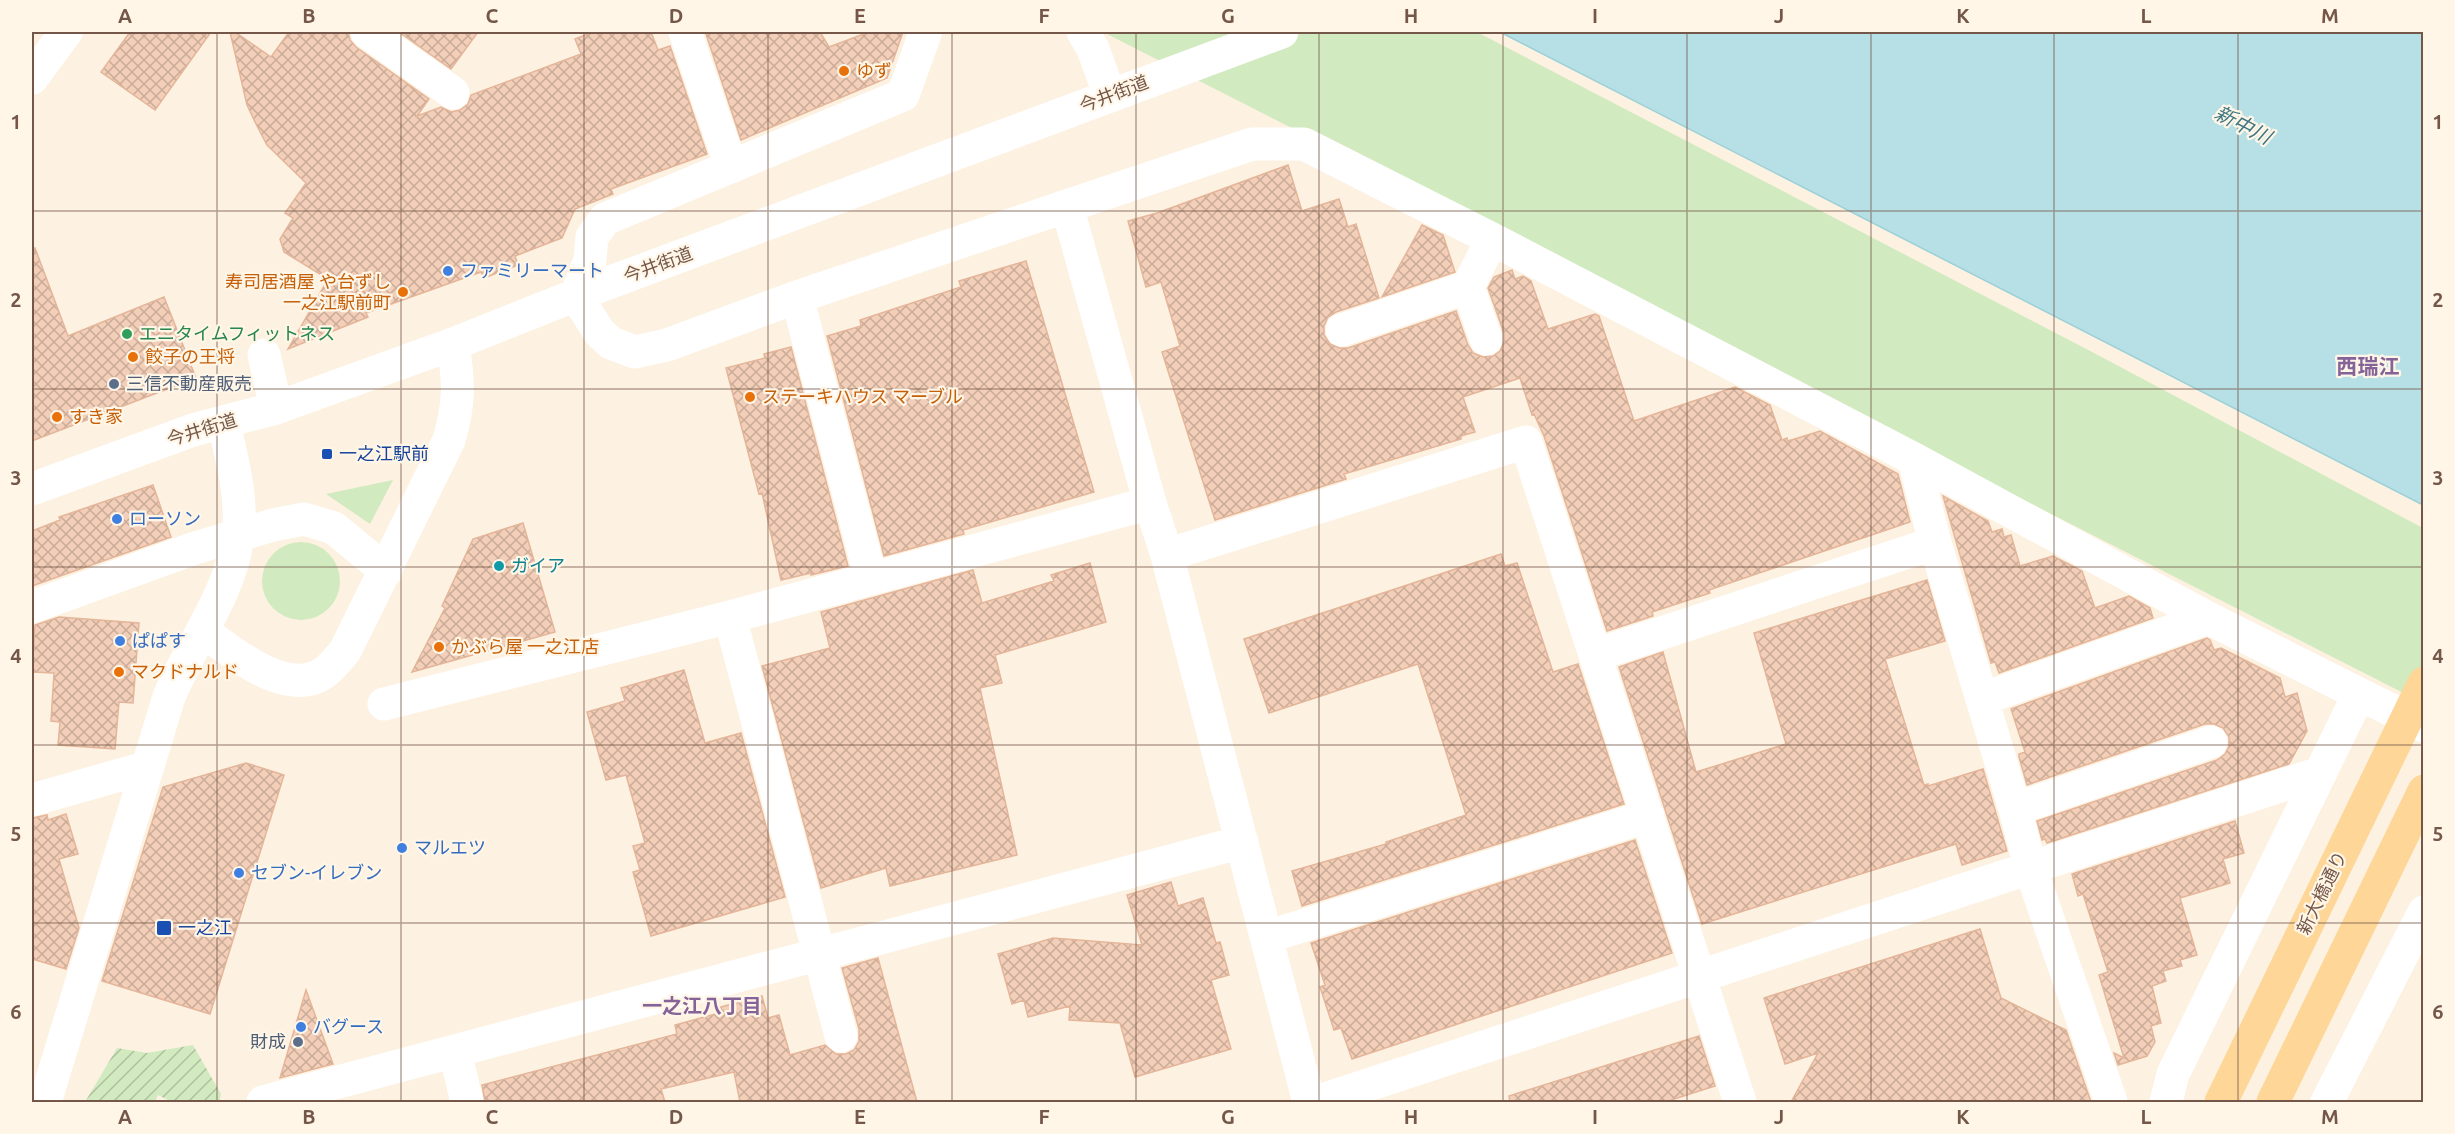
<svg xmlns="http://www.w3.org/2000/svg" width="2455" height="1134" viewBox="0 0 2455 1134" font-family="Ubuntu,'Noto Sans JP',sans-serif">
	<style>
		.grass { fill: #d2eac0 }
		.garden { fill: url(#garden-furrows) }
		.water { fill: #b6e0e6; stroke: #9cd0d8; stroke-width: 1.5 }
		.building { fill: url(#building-cross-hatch); stroke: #e5b599; stroke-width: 1.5 }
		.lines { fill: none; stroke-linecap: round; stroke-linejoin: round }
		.minor { stroke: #fff; stroke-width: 33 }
		.major { stroke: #fdd698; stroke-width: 33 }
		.grid { fill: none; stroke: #745748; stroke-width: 1.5; stroke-opacity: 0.55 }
		.food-dot { fill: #e8710a; stroke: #fff6e8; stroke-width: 2 }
		.shop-dot { fill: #3f7fe0; stroke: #fff6e8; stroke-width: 2 }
		.leisure-dot { fill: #2e9e5b; stroke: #fff6e8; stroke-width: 2 }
		.service-dot { fill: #5c6f8a; stroke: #fff6e8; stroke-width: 2 }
		.transit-dot { fill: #1a4fb4; stroke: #fff6e8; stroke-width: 2 }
		.culture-dot { fill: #0f9aa8; stroke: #fff6e8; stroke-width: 2 }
		.labels { text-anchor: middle; stroke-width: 4.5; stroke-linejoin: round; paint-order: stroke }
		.food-label { font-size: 18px; fill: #c56008; stroke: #fff6e8; text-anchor: start }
		.street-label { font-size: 18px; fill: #745748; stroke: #fff6e8 }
		.shop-label { font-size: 18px; fill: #366cbe; stroke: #fff6e8; text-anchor: start }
		.leisure-label { font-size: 18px; fill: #27864d; stroke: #fff6e8; text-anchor: start }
		.service-label { font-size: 18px; fill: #4e5e75; stroke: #fff6e8; text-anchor: start }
		.transit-label { font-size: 18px; fill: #164399; stroke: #fff6e8; text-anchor: start }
		.culture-label { font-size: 18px; fill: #0d838f; stroke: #fff6e8; text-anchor: start }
		.water-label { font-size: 20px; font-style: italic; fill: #3e7782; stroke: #fff6e8 }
		.neighbourhood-label { font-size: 20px; font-weight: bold; fill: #856398; stroke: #fff6e8 }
		.quarter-label { font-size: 21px; font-weight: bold; fill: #856398; stroke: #fff6e8 }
		.neatline { fill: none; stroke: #745748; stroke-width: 2 }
		.grid-label { font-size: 20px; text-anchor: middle; font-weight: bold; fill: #745748 }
	</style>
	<defs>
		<pattern id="garden-furrows" width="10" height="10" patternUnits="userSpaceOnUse" patternTransform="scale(1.5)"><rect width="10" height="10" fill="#d2eac0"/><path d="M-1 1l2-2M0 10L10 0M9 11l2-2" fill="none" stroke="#afc09e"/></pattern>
		<pattern id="building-cross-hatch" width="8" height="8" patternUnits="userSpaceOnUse" patternTransform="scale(1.5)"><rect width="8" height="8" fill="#f3cfb9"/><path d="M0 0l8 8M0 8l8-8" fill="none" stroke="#c9ab98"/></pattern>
	</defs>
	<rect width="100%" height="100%" fill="#fdf2e1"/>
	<path class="grass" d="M1103,32H1477L2096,354L2423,528V703Z
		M393,480L370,524L326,494Z
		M262 581a39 39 0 1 1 78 0a39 39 0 1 1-78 0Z"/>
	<path class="garden" d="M193,1045L221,1094L219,1102H172L158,1095L155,1102H85L117,1048L147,1053Z"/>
	<path class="water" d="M1500,32H2423V505Z"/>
	<path class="building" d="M130,32H211L155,110L101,72Z
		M230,32H235L271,57L289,32H348L350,40L356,47L429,99L417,116L441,107L451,112L460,110L468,104L471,95L581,54L575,39L593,32H651L658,50L670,46L707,154L611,189L613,194L575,209L562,238L515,256L518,265L484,278L481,272L366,313L368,317L288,349L328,279L284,252L280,239L293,218L285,213L306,183L267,145L257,126L247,105Z
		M399,32H478L451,69Z
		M713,32H820L829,47L869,32H903L887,78L741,140L706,34Z
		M1288,165L1302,211L1339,199L1348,227L1356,224L1379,298L1336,312L1328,317L1324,326V335L1330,344L1339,348H1348L1456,311L1468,345L1473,353L1483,357L1493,356L1500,351L1504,342V333L1488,288L1494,277L1512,270L1515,279L1523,276L1531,281L1548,329L1595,314L1599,316L1634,421L1735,387L1770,405L1782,440L1787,438L1788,441L1820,431L1898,474L1910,522L1709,590L1710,593L1652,612L1653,616L1607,631L1544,436L1534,414L1532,415L1520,378L1463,397L1475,432L1461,436V439L1344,474L1346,479L1215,520L1162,352L1180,346L1161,282L1146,287L1128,221L1157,213Z
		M1422,225L1443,235L1455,272L1382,297Z
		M35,248L68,336L164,297L196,378L32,441V249Z
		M1026,261L1094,492L963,530L964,534L884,556L827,336L861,326L860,320L961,287L959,281Z
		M791,347L848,566L811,575V573L781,580L762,493L759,494L726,368L765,358L764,354Z
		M153,485L171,537L32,586V531L60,520L59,517Z
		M1943,496L1988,521L1992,532L2002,529L2004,537L2011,535L2020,566L2053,556L2082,571L2095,608L2129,596L2150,608L2153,618L1999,673L1995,662L1991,663Z
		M523,523L555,632L412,672L445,608L442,606L473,539Z
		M1501,554L1505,566L1517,563L1553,672L1578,664L1624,804L1302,906L1292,871L1386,844V842L1466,815L1418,664L1269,713L1244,639Z
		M1090,563L1106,622L995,655L1002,683L980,688L1017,855L890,886L886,868L821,888L762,666L830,648L821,612L973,570L982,603L1054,581L1051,575Z
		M1927,580L1945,641L1885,659L1924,785L1928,784V786L1983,769L2007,851L1962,865L1956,844L1702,924L1619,667L1663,652L1696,772L1786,744L1754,633Z
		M59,617L139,623L133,703L119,702L115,749L58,745L60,722L51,721L54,673L32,672L35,625Z
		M2207,638L2210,640L2214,650L2221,648L2280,678L2285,697L2297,693L2307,731L2289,764L2047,843L2045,839L2042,840L2037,821L2217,760L2225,754L2229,746V737L2223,728L2214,724H2205L2027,785L2019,757V754L2025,752L2011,709Z
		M684,670L705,743L741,733L785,897L651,936L633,872L640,870L633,846L645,843L626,775L606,780L587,712L625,701L621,688Z
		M246,763L284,775L210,1014L102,981L163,787Z
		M66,814L78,854L59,859L79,928L66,969L32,959V818L47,815L48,820Z
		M2235,821L2244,853L2223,859L2230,883L2180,898L2197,955L2180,960L2182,966L2163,971L2166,981L2152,986L2161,1023L2151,1026L2155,1042L2147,1056L2118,1065L2114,1053L2124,1058L2099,975L2108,972L2083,894L2078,896L2072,874Z
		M1635,840L1672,953L1352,1059L1341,1028L1334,1030L1320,987L1325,985L1311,943Z
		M1171,882L1178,906L1203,898L1216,943L1220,942L1229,975L1211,980L1231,1049L1135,1077L1120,1023L1069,1020L1070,1006L1028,1017L1024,1000L1012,1004L998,954L1053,938L1142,945L1127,895Z
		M1980,929L2001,998L2066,1030L2091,1102H1791L1818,1053L1785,1064L1764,998Z
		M878,958L917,1102H740L734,1072L661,1089L665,1102H485L482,1085L677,1034L675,1025L719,1013L717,1008L762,996L768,1018L779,1015L790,1055L825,1045L836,1054H846L854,1050L859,1041V1029L842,968Z
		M306,990L333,1064L280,1078Z
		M1699,1036L1715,1086L1665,1102H1510L1509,1096Z"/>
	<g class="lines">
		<path class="minor" d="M367,32L453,93
			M685,32L731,167
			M923,32L925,34L903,95L605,219L592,237L590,260L576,295L599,332L611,343L635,352L667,345L797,297L1067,206L1150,503L1167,555L1309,1102
			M1083,32L1093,49L1110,96
			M32,78L66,32
			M1067,206L1252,144H1304L1492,239L1914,459L2208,618L2359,694
			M1468,287L1486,339
			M797,297L871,579
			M1342,330L1468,287L1492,239
			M264,355L276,408
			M1914,459L1935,543L2015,809L2030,867L2111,1102
			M32,489L193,430L276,408L453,344L576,295L1282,32
			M1167,555L1526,442L1740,1102
			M32,607L195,548L273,525L304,519L334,528L386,571
			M730,617L841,1036
			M203,631C231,652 286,697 322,674C331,669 338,659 345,651L449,440C460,402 459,382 453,344
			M1595,655L1935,543
			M1982,699L2208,618
			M384,704L730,617L1150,503
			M32,800L148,767
			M2015,809L2211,742
			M1267,937L1648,816
			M455,1052L467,1102
			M45,1102L169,697C191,643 230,595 238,537C243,499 232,460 224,423
			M263,1102L1242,842
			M1316,1102L2320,773
			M2166,1102L2173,1074L2359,694L2424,726
			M2327,1102L2424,912"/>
		<path class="major" d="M2221,1102L2424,683
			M2273,1102L2424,791"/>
	</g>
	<path class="grid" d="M217,32V1102M401,32V1102M584,32V1102M768,32V1102M952,32V1102M1136,32V1102M1319,32V1102M1503,32V1102M1687,32V1102M1871,32V1102M2054,32V1102M2238,32V1102M32,211H2424M32,389H2424M32,567H2424M32,745H2424M32,923H2424"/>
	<g class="food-dot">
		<circle cx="844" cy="71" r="6"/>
		<circle cx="403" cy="292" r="6"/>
		<circle cx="133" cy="357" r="6"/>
		<circle cx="750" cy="397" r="6"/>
		<circle cx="57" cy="417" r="6"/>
		<circle cx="439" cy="647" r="6"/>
		<circle cx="119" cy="672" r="6"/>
	</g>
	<g class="shop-dot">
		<circle cx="448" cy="271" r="6"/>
		<circle cx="117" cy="519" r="6"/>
		<circle cx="120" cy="641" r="6"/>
		<circle cx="402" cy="848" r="6"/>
		<circle cx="239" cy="873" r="6"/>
		<circle cx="301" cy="1027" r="6"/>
	</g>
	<circle class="leisure-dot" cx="127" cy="334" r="6"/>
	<g class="service-dot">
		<circle cx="114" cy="384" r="6"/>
		<circle cx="298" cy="1042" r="6"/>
	</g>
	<g class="transit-dot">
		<rect x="321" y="448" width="12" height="12" rx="3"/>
		<rect x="156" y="920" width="16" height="16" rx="3"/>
	</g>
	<circle class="culture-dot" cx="499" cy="566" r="6"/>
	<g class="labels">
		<g class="food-label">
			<text x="856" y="77">ゆず</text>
			<text x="391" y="288" text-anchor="end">寿司居酒屋 や台ずし<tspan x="391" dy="21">一之江駅前町</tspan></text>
			<text x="145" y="363">餃子の王将</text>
			<text x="762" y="403">ステーキハウス マーブル</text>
			<text x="69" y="423">すき家</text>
			<text x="451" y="653">かぶら屋 一之江店</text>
			<text x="131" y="678">マクドナルド</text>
		</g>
		<g class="street-label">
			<text transform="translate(1114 94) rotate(-21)" y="6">今井街道</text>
			<text transform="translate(658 265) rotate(-20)" y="6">今井街道</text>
			<text transform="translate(202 430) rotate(-17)" y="6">今井街道</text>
			<text transform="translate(2322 893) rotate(-64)" y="6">新大橋通り</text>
		</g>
		<g class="shop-label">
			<text x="460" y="277">ファミリーマート</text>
			<text x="129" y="525">ローソン</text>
			<text x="132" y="647">ぱぱす</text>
			<text x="414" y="854">マルエツ</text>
			<text x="251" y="879">セブン-イレブン</text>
			<text x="313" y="1033">バグース</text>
		</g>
		<g class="leisure-label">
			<text x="139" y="340">エニタイムフィットネス</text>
		</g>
		<g class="service-label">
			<text x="126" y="390">三信不動産販売</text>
			<text x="286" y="1048" text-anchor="end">財成</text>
		</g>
		<g class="transit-label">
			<text x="339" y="460">一之江駅前</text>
			<text x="178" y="934">一之江</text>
		</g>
		<g class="culture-label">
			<text x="511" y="572">ガイア</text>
		</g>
		<g class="water-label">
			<text transform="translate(2243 125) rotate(27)" y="7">新中川</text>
		</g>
		<g class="neighbourhood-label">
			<text x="702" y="1013">一之江八丁目</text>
		</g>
		<g class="quarter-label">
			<text x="2368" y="374">西瑞江</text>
		</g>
	</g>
	<rect width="2455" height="1134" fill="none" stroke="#fff6e8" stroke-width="66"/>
	<rect x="33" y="33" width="2389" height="1068" class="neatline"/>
	<g class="grid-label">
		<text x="125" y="23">A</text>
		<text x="309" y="23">B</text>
		<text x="492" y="23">C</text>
		<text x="676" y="23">D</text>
		<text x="860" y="23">E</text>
		<text x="1044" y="23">F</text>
		<text x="1228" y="23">G</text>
		<text x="1411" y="23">H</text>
		<text x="1595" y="23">I</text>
		<text x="1779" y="23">J</text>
		<text x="1963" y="23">K</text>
		<text x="2146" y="23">L</text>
		<text x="2330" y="23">M</text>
		<text x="16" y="129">1</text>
		<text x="2438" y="129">1</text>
		<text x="16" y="307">2</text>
		<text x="2438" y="307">2</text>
		<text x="16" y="485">3</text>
		<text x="2438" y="485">3</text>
		<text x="16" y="663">4</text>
		<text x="2438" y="663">4</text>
		<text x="16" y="841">5</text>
		<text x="2438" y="841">5</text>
		<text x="16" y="1019">6</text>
		<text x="2438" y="1019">6</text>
		<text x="125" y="1124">A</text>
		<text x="309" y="1124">B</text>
		<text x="492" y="1124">C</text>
		<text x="676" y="1124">D</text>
		<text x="860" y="1124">E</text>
		<text x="1044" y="1124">F</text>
		<text x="1228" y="1124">G</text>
		<text x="1411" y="1124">H</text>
		<text x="1595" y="1124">I</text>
		<text x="1779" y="1124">J</text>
		<text x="1963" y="1124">K</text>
		<text x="2146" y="1124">L</text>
		<text x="2330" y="1124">M</text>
	</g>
</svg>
